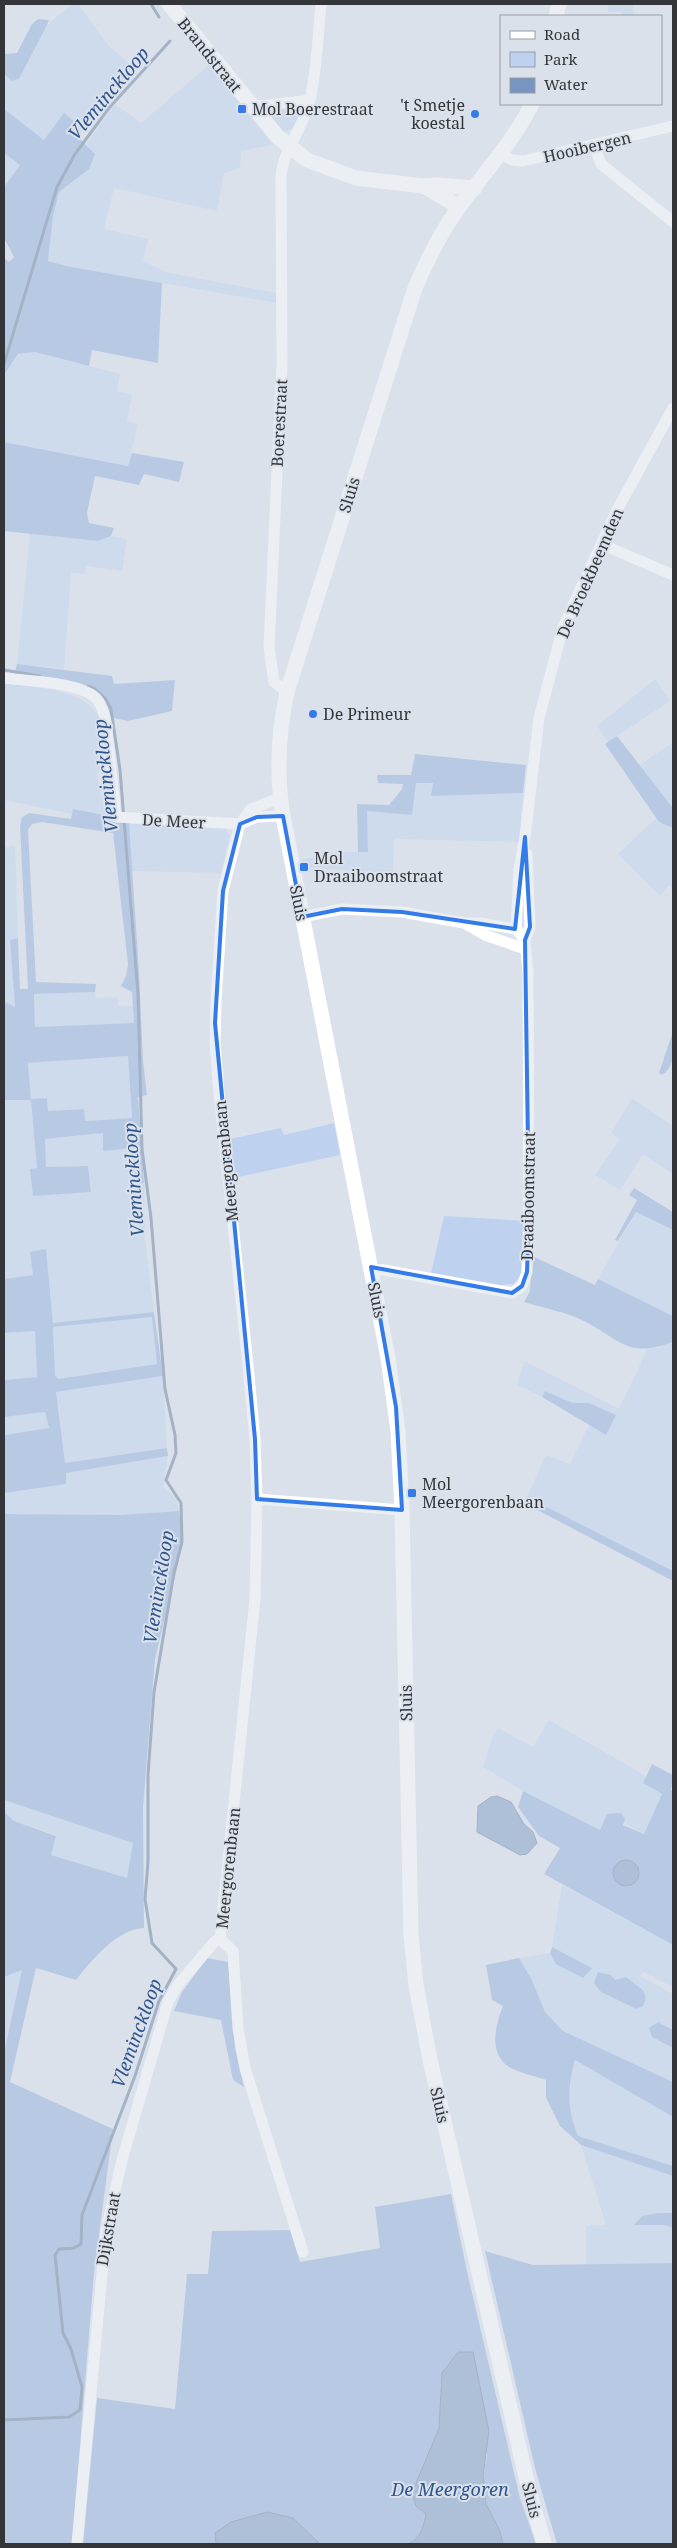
<svg xmlns="http://www.w3.org/2000/svg" width="677" height="2548" viewBox="0 0 677 2548" font-family="'Noto Serif',serif">
<rect width="100%" height="100%" fill="#dae1eb"/>
<g fill="#bed2f0" fill-rule="evenodd">
<path d="M 72,4 L 78,4 L 108,45 L 133,67 L 78,136 L 73,132 L 44,140 L 4,109 L 4,74 L 12,81 L 19,79 L 47,25 Z"/>
<path d="M 608,4 L 633,4 L 634,16 L 622,16 L 622,12 L 608,12 Z"/>
<path d="M 209,65 L 273,145 L 241,151 L 240,168 L 224,173 L 217,211 L 114,188 L 104,229 L 148,239 L 143,261 L 165,272 L 276,293 L 276,303 L 66,266 L 48,261 L 53,217 L 59,192 L 89,169 L 95,154 L 86,144 L 115,104 L 141,123 Z"/>
<path d="M 303,102 C 301,113 296,132 283,132 L 263,110 Z"/>
<path d="M 4,153 L 20,165 L 4,187 Z"/>
<path d="M 35,352 L 120,374 L 117,391 L 132,395 L 127,421 L 138,424 L 128,466 L 4,442 L 4,375 L 19,354 Z"/>
<path d="M 30,534 L 98,541 L 111,536 L 127,539 L 122,571 L 86,566 L 85,574 L 71,573 L 64,669 L 17,664 Z"/>
<path d="M 655,679 L 670,701 L 608,742 L 597,726 Z"/>
<path d="M 4,683 C 34,688 87,687 101,721 C 107,733 105,754 106,767 L 97,774 L 105,815 L 74,809 L 72,814 L 4,800 Z"/>
<path d="M 673,742 L 673,808 L 640,765 Z"/>
<path d="M 433,782 L 432,796 L 523,793 L 519,842 L 394,839 L 393,873 L 302,868 L 301,859 L 330,856 L 335,852 L 368,852 L 367,811 L 412,815 L 416,783 Z"/>
<path d="M 656,818 L 659,822 L 673,828 L 673,890 L 669,885 L 660,896 L 618,854 Z"/>
<path d="M 129,823 L 226,828 L 230,836 L 221,873 L 131,871 Z"/>
<path d="M 15,845 L 18,938 L 10,940 L 15,1008 L 4,1001 L 4,848 Z"/>
<path d="M 95,992 L 96,998 L 118,997 L 118,1006 L 134,1006 L 134,1023 L 35,1027 L 34,994 Z"/>
<path d="M 128,1056 L 132,1118 L 85,1121 L 48,1111 L 37,1168 L 31,1169 L 91,1192 L 88,1166 L 46,1167 L 44,1139 L 104,1133 L 133,1148 L 136,1184 L 144,1183 L 145,1238 L 154,1312 L 53,1323 L 46,1250 L 33,1275 L 4,1279 L 4,1100 L 31,1099 L 28,1063 Z"/>
<path d="M 632,1098 L 673,1126 L 673,1174 L 643,1154 L 620,1190 L 595,1175 L 620,1139 L 611,1133 Z"/>
<path d="M 334,1123 L 340,1155 L 234,1178 L 230,1139 L 281,1128 L 284,1135 Z"/>
<path d="M 636,1212 L 673,1230 L 673,1316 L 598,1279 Z"/>
<path d="M 444,1216 L 525,1221 L 521,1276 L 513,1284 L 500,1285 L 431,1273 Z"/>
<path d="M 152,1316 L 158,1364 L 58,1379 L 55,1375 L 53,1327 Z"/>
<path d="M 35,1331 L 37,1377 L 4,1380 L 4,1333 Z"/>
<path d="M 673,1342 L 673,1571 L 527,1497 L 546,1455 L 570,1464 L 589,1425 L 606,1435 L 589,1403 L 573,1403 L 546,1391 L 542,1397 L 517,1385 L 524,1361 L 619,1409 L 648,1348 L 658,1348 Z"/>
<path d="M 163,1376 L 167,1448 L 65,1463 L 56,1392 Z"/>
<path d="M 45,1412 L 49,1428 L 4,1435 L 4,1417 Z"/>
<path d="M 168,1456 L 163,1487 L 176,1498 L 179,1511 L 120,1515 L 4,1514 L 4,1493 L 66,1484 L 65,1473 Z"/>
<path d="M 549,1720 L 646,1776 L 643,1783 L 662,1794 L 644,1834 L 607,1814 L 600,1830 L 523,1791 L 483,1767 L 492,1738 L 498,1728 L 533,1747 Z"/>
<path d="M 4,1800 L 134,1843 L 128,1878 L 50,1855 L 56,1835 L 14,1821 L 4,1812 Z"/>
<path d="M 562,1885 L 673,1945 L 673,1987 L 643,1972 L 640,1976 L 673,1994 L 673,2030 L 658,2022 L 652,2037 L 673,2048 L 673,2082 L 563,2031 L 545,2012 L 532,1980 L 519,1958 L 550,1953 L 556,1964 L 591,1967 L 552,1947 ZM 611,1975 L 615,1980 L 626,1977 L 643,1990 L 643,2006 L 635,2009 L 601,1992 Z"/>
<path d="M 22,1970 L 4,2053 L 4,1977 Z"/>
<path d="M 575,2060 L 673,2117 L 673,2166 L 578,2137 C 566,2109 568,2089 575,2060 Z"/>
<path d="M 581,2145 L 673,2176 L 673,2263 L 586,2264 L 586,2226 L 606,2225 Z"/>
</g>
<g fill="#8fadda" fill-rule="evenodd">
<path d="M 38,19 L 49,20 L 47,25 L 19,79 L 12,81 L 4,74 L 4,54 L 17,53 L 32,24 Z"/>
<path d="M 4,109 L 44,140 L 64,113 L 75,122 L 73,132 L 95,154 L 89,169 L 59,192 L 53,217 L 48,261 L 66,266 L 162,283 L 158,363 L 92,350 L 89,366 L 35,352 L 18,354 L 4,375 L 4,258 L 9,262 L 14,257 L 4,238 L 4,187 L 20,165 L 4,153 Z"/>
<path d="M 4,442 L 128,466 L 132,453 L 184,462 L 179,482 L 144,474 L 139,485 L 95,476 L 87,513 L 89,523 L 114,528 L 111,536 L 98,541 L 4,531 Z"/>
<path d="M 17,664 L 112,676 L 114,684 L 175,680 L 172,711 L 128,721 L 109,717 L 98,699 L 14,675 Z"/>
<path d="M 617,736 L 673,808 L 673,828 L 659,822 L 605,744 Z"/>
<path d="M 415,754 L 526,765 L 523,793 L 431,796 L 433,783 L 416,783 L 412,815 L 367,811 L 368,852 L 358,852 L 357,804 L 389,805 L 402,789 L 403,784 L 378,783 L 377,775 L 411,775 Z"/>
<path d="M 73,809 L 105,815 L 107,821 L 129,823 L 139,971 L 143,1060 L 147,1095 L 138,1097 L 144,1183 L 136,1184 L 133,1148 L 103,1151 L 103,1133 L 45,1139 L 46,1167 L 88,1166 L 91,1192 L 33,1196 L 30,1169 L 37,1168 L 31,1100 L 4,1100 L 4,1001 L 15,1007 L 10,940 L 18,938 L 20,989 L 28,989 L 20,826 L 22,817 L 29,813 L 71,819 ZM 42,822 L 113,833 L 128,964 L 126,976 L 121,986 L 132,992 L 134,1023 L 35,1027 L 34,994 L 95,992 L 96,984 L 36,982 L 28,830 L 32,824 ZM 128,1056 L 132,1118 L 85,1121 L 84,1109 L 48,1111 L 47,1098 L 31,1099 L 28,1063 Z"/>
<path d="M 673,1031 C 673,1047 677,1065 662,1075 L 659,1073 Z"/>
<path d="M 634,1188 L 673,1212 L 673,1230 L 636,1212 L 618,1241 L 615,1240 L 637,1200 L 629,1195 Z"/>
<path d="M 46,1249 L 53,1323 L 154,1312 L 163,1376 L 56,1392 L 65,1463 L 167,1448 L 168,1456 L 66,1473 L 66,1484 L 4,1493 L 4,1435 L 49,1428 L 45,1412 L 4,1417 L 4,1380 L 37,1377 L 35,1331 L 4,1333 L 4,1279 L 33,1275 L 30,1252 ZM 152,1317 L 157,1364 L 58,1379 L 55,1375 L 53,1327 Z"/>
<path d="M 532,1256 L 595,1285 L 598,1279 L 673,1316 L 673,1342 C 627,1359 621,1340 584,1321 C 566,1312 543,1308 524,1302 L 530,1291 Z"/>
<path d="M 545,1391 L 573,1403 L 589,1403 L 616,1415 L 606,1435 L 542,1397 Z"/>
<path d="M 527,1497 L 673,1571 L 673,1581 L 524,1503 Z"/>
<path d="M 179,1511 L 183,1543 L 155,1659 L 143,1808 L 144,1928 C 117,1929 92,1960 76,1980 L 36,1968 L 10,2082 L 113,2129 L 94,2273 L 72,2544 L 4,2544 L 4,2053 L 22,1970 L 4,1977 L 4,1812 L 14,1821 L 56,1836 L 51,1855 L 127,1878 L 133,1843 L 4,1800 L 4,1514 L 120,1515 Z"/>
<path d="M 652,1764 L 673,1775 L 671,1790 L 673,1791 L 673,1945 L 544,1874 L 560,1848 L 539,1836 L 518,1807 L 523,1791 L 600,1830 L 607,1814 L 621,1813 L 625,1819 L 623,1825 L 644,1834 L 662,1794 L 643,1783 Z"/>
<path d="M 552,1947 L 592,1968 L 583,1978 L 556,1964 L 550,1953 Z"/>
<path d="M 207,1958 L 228,1962 L 235,2048 L 244,2087 L 233,2080 L 221,2020 L 174,2011 L 182,1992 Z"/>
<path d="M 519,1958 L 532,1980 L 545,2012 L 563,2031 L 673,2082 L 673,2117 L 575,2060 C 567,2088 567,2110 578,2136 L 673,2166 L 673,2176 L 581,2145 L 560,2126 L 546,2098 L 546,2080 C 535,2076 523,2074 513,2069 C 487,2057 495,2026 503,2006 L 492,2000 L 486,1965 Z"/>
<path d="M 598,1972 L 611,1975 L 615,1980 L 626,1977 L 643,1990 L 646,1998 L 643,2006 L 636,2009 L 601,1992 L 594,1983 Z"/>
<path d="M 658,2022 L 673,2030 L 673,2048 L 652,2037 L 649,2028 Z"/>
<path d="M 451,2194 L 466,2267 L 520,2498 L 536,2544 L 503,2544 L 500,2531 L 486,2504 L 483,2476 L 487,2455 L 473,2352 L 458,2352 L 442,2373 L 439,2428 L 412,2493 L 416,2506 L 426,2514 C 423,2528 422,2538 408,2544 L 83,2544 L 97,2398 L 175,2409 L 187,2274 L 208,2274 L 212,2231 L 290,2230 L 300,2262 L 380,2248 L 375,2207 Z"/>
<path d="M 658,2213 L 673,2213 L 673,2228 L 665,2225 L 634,2225 L 642,2216 Z"/>
<path d="M 485,2251 L 533,2265 L 673,2263 L 673,2544 L 557,2544 L 535,2468 Z"/>
</g>
<g fill="#7894c0" stroke="#637898">
<path d="M 497,1796 L 511,1802 L 524,1824 L 533,1832 L 537,1843 L 527,1854 L 520,1855 L 477,1832 L 478,1806 L 491,1797 Z"/>
<circle cx="626" cy="1873" r="13"/>
<path d="M 458,2352 L 473,2352 L 489,2431 L 483,2476 L 486,2504 L 500,2531 L 503,2544 L 408,2544 C 421,2538 423,2528 426,2514 L 416,2506 L 412,2493 L 439,2428 L 442,2373 Z"/>
<path d="M 267,2512 L 293,2518 L 320,2544 L 216,2544 L 215,2533 L 231,2522 Z"/>
</g>
<g fill="none" stroke-linecap="round" stroke-linejoin="round">
<g stroke="#637898" stroke-width="3">
<path d="M 151,4 L 159,17"/>
<path d="M 4,364 L 57,187 L 75,154 L 109,108 L 170,41"/>
<path d="M 4,670 L 40,676"/>
<path d="M 4,2420 L 69,2417 L 80,2410 L 82,2387 L 71,2349 L 63,2333 L 55,2255 L 59,2249 L 74,2248 L 81,2244 L 82,2215 L 135,2076 L 159,2001 L 176,1969 L 152,1943 L 145,1899 L 148,1862 L 148,1775 L 154,1692 L 174,1573 L 182,1542 L 181,1503 L 166,1480 L 176,1453 L 175,1435 L 165,1389 L 151,1218 L 142,1149 L 138,994 L 120,770 L 111,709 L 105,698 L 95,689 L 88,686"/>
</g>
<g stroke="#fff" stroke-width="11">
<path d="M 252,107 L 310,100"/>
<path d="M 594,146 L 601,164 L 673,222"/>
<path d="M 501,154 L 512,160 L 523,161 L 673,126"/>
<path d="M 601,544 L 673,575"/>
<path d="M 4,678 C 27,681 78,682 95,697 C 102,704 104,713 106,722 L 116,817 L 240,824 L 257,817 L 283,816"/>
<path d="M 287,692 L 274,682 L 269,647 L 282,363 L 281,176 C 283,150 304,127 310,100 C 317,69 318,35 321,4"/>
<path d="M 302,917 L 342,909 L 402,912 L 464,923 L 481,923 L 516,929 L 525,940 L 528,973 L 529,1213 L 527,1272 L 522,1286 L 512,1293 L 384,1270 L 371,1270"/>
<path d="M 466,924 L 485,935 L 525,949"/>
<path d="M 516,929 L 519,870 L 525,837 L 539,718 L 563,627 L 617,510 L 673,408"/>
<path d="M 525,940 L 530,927 L 527,854"/>
<path d="M 257,1499 L 402,1510"/>
<path d="M 220,1939 L 255,1599 L 257,1499 L 255,1439 L 248,1365 L 219,1093 L 215,1043 L 216,1001 L 223,891 L 240,824 L 251,809 L 280,798"/>
<path d="M 220,1939 L 233,1951 L 238,2028 L 245,2068 L 303,2252"/>
<path d="M 77,2544 L 106,2231 L 122,2160 L 168,2002 L 177,1986 L 215,1941 L 220,1939"/>
</g>
<g stroke="#fff" stroke-width="15">
<path d="M 169,4 L 278,137 L 307,160 L 356,178 L 423,186 L 438,185 L 475,188"/>
<path d="M 556,16 L 559,4"/>
<path d="M 532,104 C 513,142 484,173 459,207 C 441,232 427,260 415,288 L 287,692 C 278,734 276,774 283,816 L 388,1358 L 398,1431 L 402,1510 L 411,1935 L 416,1985 L 430,2060 L 528,2486 L 544,2544"/>
<path d="M 424,186 L 459,207"/>
</g>
</g>
<path d="M0 0H677V2548H0ZM 283,816 L 302,917 L 342,909 L 402,912 L 515,929 L 525,837 L 530,927 L 525,940 L 529,1213 L 527,1272 L 522,1286 L 512,1293 L 371,1267 L 396,1407 L 402,1510 L 257,1499 L 255,1439 L 215,1023 L 223,891 L 240,824 L 257,817 Z" fill="#dae1eb" fill-opacity=".55" fill-rule="evenodd"/>
<path fill="none" stroke="#337be8" stroke-width="4" stroke-linejoin="round" d="M 283,816 L 302,917 L 342,909 L 402,912 L 515,929 L 525,837 L 530,927 L 525,940 L 529,1213 L 527,1272 L 522,1286 L 512,1293 L 371,1267 L 396,1407 L 402,1510 L 257,1499 L 255,1439 L 215,1023 L 223,891 L 240,824 L 257,817 Z"/>
<g fill="#337be8" stroke="#dae1eb" stroke-width="2">
<rect x="237" y="104" width="10" height="10" rx="2.5"/>
<circle cx="475" cy="114" r="5"/>
<circle cx="313" cy="714" r="5"/>
<rect x="299" y="862" width="10" height="10" rx="2.5"/>
<rect x="407" y="1488" width="10" height="10" rx="2.5"/>
</g>
<g text-anchor="middle" dominant-baseline="central" stroke-width="4" stroke-linejoin="round" paint-order="stroke">
<g font-size="16" fill="#333539" stroke="#dae1eb">
<text transform="translate(210 55) rotate(51)">Brandstraat</text>
<text transform="translate(587 147) rotate(-13)">Hooibergen</text>
<text transform="translate(279 423) rotate(-87)">Boerestraat</text>
<text transform="translate(349 495) rotate(-73)">Sluis</text>
<text transform="translate(590 573) rotate(-66)">De Broekbeemden</text>
<text transform="translate(174 821) rotate(3)">De Meer</text>
<text transform="translate(299 903) rotate(79)">Sluis</text>
<text transform="translate(226 1161) rotate(-96)">Meergorenbaan</text>
<text transform="translate(528 1196) rotate(-89)">Draaiboomstraat</text>
<text transform="translate(377 1300) rotate(79)">Sluis</text>
<text transform="translate(406 1703) rotate(-91)">Sluis</text>
<text transform="translate(228 1868) rotate(-84)">Meergorenbaan</text>
<text transform="translate(440 2105) rotate(77)">Sluis</text>
<text transform="translate(108 2229) rotate(-80)">Dijkstraat</text>
<text transform="translate(532 2500) rotate(76)">Sluis</text>
</g>
<g font-size="16" fill="#333539" stroke="#dae1eb" text-anchor="start">
<text x="465" y="105" text-anchor="end">'t Smetje<tspan x="465" dy="18">koestal</tspan></text>
<text x="252" y="109">Mol Boerestraat</text>
<text x="323" y="714">De Primeur</text>
<text x="314" y="858">Mol<tspan x="314" dy="18">Draaiboomstraat</tspan></text>
<text x="422" y="1484">Mol<tspan x="422" dy="18">Meergorenbaan</tspan></text>
</g>
<g font-size="18" font-style="italic" fill="#2f558e" stroke="#dae1eb">
<text transform="translate(108 93) rotate(-50)">Vleminckloop</text>
<text transform="translate(105 776) rotate(-96)">Vleminckloop</text>
<text transform="translate(133 1180) rotate(-94)">Vleminckloop</text>
<text transform="translate(158 1587) rotate(-81)">Vleminckloop</text>
<text transform="translate(136 2033) rotate(-70)">Vleminckloop</text>
<text x="450" y="2489">De Meergoren</text>
</g>
</g>
<rect width="677" height="2548" fill="none" stroke="#333539" stroke-width="10"/>
<rect x="500" y="15" width="162" height="90" fill="#dae1eb" stroke="#979ca4"/>
<rect x="510" y="31" width="25" height="8" fill="#ffffff" stroke="#979ca4"/>
<text x="544" y="40" font-size="15" fill="#333539">Road</text>
<rect x="510" y="52" width="25" height="15" fill="#bed2f0" stroke="#979ca4"/>
<text x="544" y="65" font-size="15" fill="#333539">Park</text>
<rect x="510" y="78" width="25" height="15" fill="#7894c0" stroke="#979ca4"/>
<text x="544" y="90" font-size="15" fill="#333539">Water</text>
</svg>
